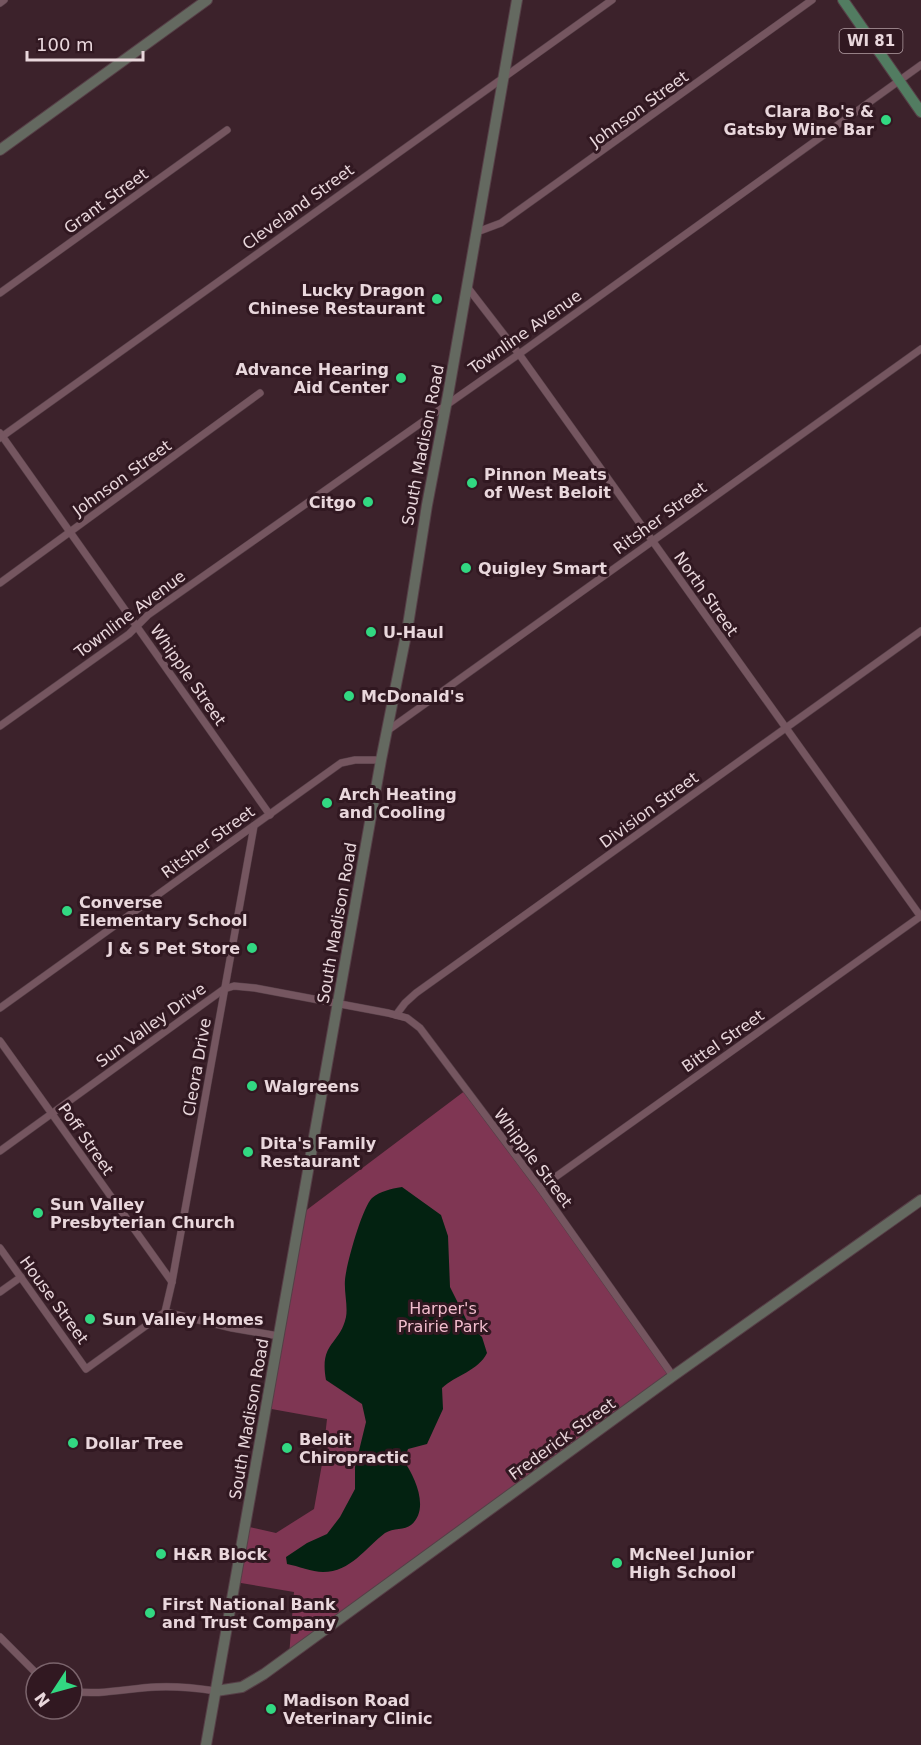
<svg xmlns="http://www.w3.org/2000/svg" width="921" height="1745" viewBox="0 0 921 1745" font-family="'DejaVu Sans',sans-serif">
<rect width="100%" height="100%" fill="#3c222b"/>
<path fill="#7f3653" d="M 466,1090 L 673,1376 L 289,1656 L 294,1592 L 235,1582 L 245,1526 L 276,1533 L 314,1509 L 322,1464 L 327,1419 L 266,1408 L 300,1215 Z"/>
<path fill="#032211" d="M 402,1187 L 441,1215 L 448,1236 L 450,1287 L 469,1325 L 482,1337 L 487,1353 C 478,1371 456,1375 442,1388 L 443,1409 L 427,1444 L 408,1449 L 404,1461 C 415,1477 430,1509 411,1525 C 405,1530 393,1528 385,1533 C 365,1548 351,1572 323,1572 C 312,1572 298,1566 287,1564 L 286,1557 L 307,1543 L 327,1534 L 340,1517 L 355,1489 L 355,1467 L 366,1422 L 362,1404 L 326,1380 C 319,1342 340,1345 346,1317 C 348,1306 344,1292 345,1280 C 346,1265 362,1208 372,1198 C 381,1191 390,1189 402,1187 Z"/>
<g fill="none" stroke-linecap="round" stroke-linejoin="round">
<defs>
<g id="street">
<path d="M 0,3 L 4,0"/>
<path d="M 477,232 L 501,223 L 812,0"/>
<path d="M 468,288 L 519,354 L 921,917"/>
<path d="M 0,293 L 227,130"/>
<path d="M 0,433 L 270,815"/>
<path d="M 0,438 L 612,0"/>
<path d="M 0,583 L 260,393"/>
<path d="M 0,726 L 129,634 L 148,615 L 519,354 L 921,65"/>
<path d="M 387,731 L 921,349"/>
<path d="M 0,1008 L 341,763 L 355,760 L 381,760"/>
<path d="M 396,1015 L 405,1003 L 416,993 L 921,631"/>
<path d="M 0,1041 L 172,1282"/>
<path d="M 0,1151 L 224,989 L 234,986 L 255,988 L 388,1013 L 407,1018 L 420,1028 L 540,1188 L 673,1376"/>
<path d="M 540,1188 L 921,916"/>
<path d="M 0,1248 L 86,1369 L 165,1312 L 232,1328 L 279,1336"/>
<path d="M 0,1292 L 21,1277"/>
<path d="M 165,1312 L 172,1282 L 254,826"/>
<path d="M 0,1637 L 36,1673"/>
<path d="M 72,1691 C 97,1696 130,1688 156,1687 C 176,1686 196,1688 216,1691"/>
</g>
<g id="secondary">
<path d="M 0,150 L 207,0"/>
<path d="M 216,1691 L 242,1687 L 264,1674 L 673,1376 L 921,1200"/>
<path d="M 206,1745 L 381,760 L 408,625 L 427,505 L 448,395 L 517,0"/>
</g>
<path id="primary" d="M 843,0 L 921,112"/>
</defs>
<use href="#street" stroke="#563f47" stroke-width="8"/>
<use href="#secondary" stroke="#563f47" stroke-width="12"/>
<use href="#primary" stroke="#563f47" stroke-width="12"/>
<use href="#street" stroke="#755660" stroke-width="7"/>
<use href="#secondary" stroke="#646960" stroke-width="10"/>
<use href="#primary" stroke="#527c61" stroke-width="10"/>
</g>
<g fill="#32d882" stroke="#311821" stroke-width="2">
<circle cx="886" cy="120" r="6"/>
<circle cx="437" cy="299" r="6"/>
<circle cx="401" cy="378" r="6"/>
<circle cx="472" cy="483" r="6"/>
<circle cx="368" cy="502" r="6"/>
<circle cx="466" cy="568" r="6"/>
<circle cx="371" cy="632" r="6"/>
<circle cx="349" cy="696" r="6"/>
<circle cx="327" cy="803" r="6"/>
<circle cx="67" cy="911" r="6"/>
<circle cx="252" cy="948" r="6"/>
<circle cx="252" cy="1086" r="6"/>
<circle cx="248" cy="1152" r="6"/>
<circle cx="38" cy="1213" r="6"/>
<circle cx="90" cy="1319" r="6"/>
<circle cx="73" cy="1443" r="6"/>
<circle cx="287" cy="1448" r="6"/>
<circle cx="161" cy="1554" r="6"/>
<circle cx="617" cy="1563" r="6"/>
<circle cx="150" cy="1613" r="6"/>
<circle cx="271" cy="1709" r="6"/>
</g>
<g text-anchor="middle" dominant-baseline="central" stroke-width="6" stroke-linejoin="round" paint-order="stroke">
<rect fill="#311821" stroke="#b29ea4" stroke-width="1.5" x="839.5" y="29" width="63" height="24" rx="4.5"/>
<g font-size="15" font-weight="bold" fill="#e9d7dc">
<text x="871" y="41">WI 81</text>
</g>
<g font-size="16" fill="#e9d7dc" stroke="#311821">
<text transform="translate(639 109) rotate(-36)">Johnson Street</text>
<text transform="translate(106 201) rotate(-36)">Grant Street</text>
<text transform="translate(298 207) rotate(-36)">Cleveland Street</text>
<text transform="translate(525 332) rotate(-35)">Townline Avenue</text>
<text transform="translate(423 445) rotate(-79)">South Madison Road</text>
<text transform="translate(122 478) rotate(-36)">Johnson Street</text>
<text transform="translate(660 518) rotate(-36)">Ritsher Street</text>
<text transform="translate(706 594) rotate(55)">North Street</text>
<text transform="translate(130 614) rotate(-37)">Townline Avenue</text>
<text transform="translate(188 675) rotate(55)">Whipple Street</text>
<text transform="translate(649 810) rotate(-36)">Division Street</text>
<text transform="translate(208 842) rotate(-36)">Ritsher Street</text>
<text transform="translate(337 923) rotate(-80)">South Madison Road</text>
<text transform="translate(151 1025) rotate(-36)">Sun Valley Drive</text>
<text transform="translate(723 1041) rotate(-35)">Bittel Street</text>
<text transform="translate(197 1067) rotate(-80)">Cleora Drive</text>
<text transform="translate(86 1139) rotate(55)">Poff Street</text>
<text transform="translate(533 1158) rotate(53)">Whipple Street</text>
<text transform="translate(54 1300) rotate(54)">House Street</text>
<text transform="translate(249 1419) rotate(-80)">South Madison Road</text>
<text transform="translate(562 1439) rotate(-36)">Frederick Street</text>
</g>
<g font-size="16" font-weight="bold" fill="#e9d7dc" stroke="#311821" text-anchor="start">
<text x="874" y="111" text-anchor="end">Clara Bo's &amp;<tspan x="874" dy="18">Gatsby Wine Bar</tspan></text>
<text x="425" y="290" text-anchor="end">Lucky Dragon<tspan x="425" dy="18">Chinese Restaurant</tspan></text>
<text x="389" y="369" text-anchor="end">Advance Hearing<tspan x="389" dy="18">Aid Center</tspan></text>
<text x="484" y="474">Pinnon Meats<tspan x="484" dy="18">of West Beloit</tspan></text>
<text x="356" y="502" text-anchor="end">Citgo</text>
<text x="478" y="568">Quigley Smart</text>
<text x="383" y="632">U-Haul</text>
<text x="361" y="696">McDonald's</text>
<text x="339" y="794">Arch Heating<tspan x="339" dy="18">and Cooling</tspan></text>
<text x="79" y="902">Converse<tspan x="79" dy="18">Elementary School</tspan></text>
<text x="240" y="948" text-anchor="end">J &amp; S Pet Store</text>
<text x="264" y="1086">Walgreens</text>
<text x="260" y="1143">Dita's Family<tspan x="260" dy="18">Restaurant</tspan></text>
<text x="50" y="1204">Sun Valley<tspan x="50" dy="18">Presbyterian Church</tspan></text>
<text x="102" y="1319">Sun Valley Homes</text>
<text x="299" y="1439">Beloit<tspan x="299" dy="18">Chiropractic</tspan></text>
<text x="85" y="1443">Dollar Tree</text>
<text x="173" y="1554">H&amp;R Block</text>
<text x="629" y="1554">McNeel Junior<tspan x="629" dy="18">High School</tspan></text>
<text x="162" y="1604">First National Bank<tspan x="162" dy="18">and Trust Company</tspan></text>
<text x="283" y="1700">Madison Road<tspan x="283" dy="18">Veterinary Clinic</tspan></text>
</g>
<g font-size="16" fill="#f1bdcd" stroke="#311821">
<text x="443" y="1308">Harper's<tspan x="443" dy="18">Prairie Park</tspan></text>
</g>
</g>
<g transform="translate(54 1691) rotate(234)"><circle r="28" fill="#311821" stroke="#7b646c" stroke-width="1.5"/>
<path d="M0-4.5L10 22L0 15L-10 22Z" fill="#32d882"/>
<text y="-9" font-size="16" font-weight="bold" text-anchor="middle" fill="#e9d7dc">N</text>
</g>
<path d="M27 51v9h116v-9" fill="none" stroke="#e9d7dc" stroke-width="3"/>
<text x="36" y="51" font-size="18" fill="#e9d7dc" stroke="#311821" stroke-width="4.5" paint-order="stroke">100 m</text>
</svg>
